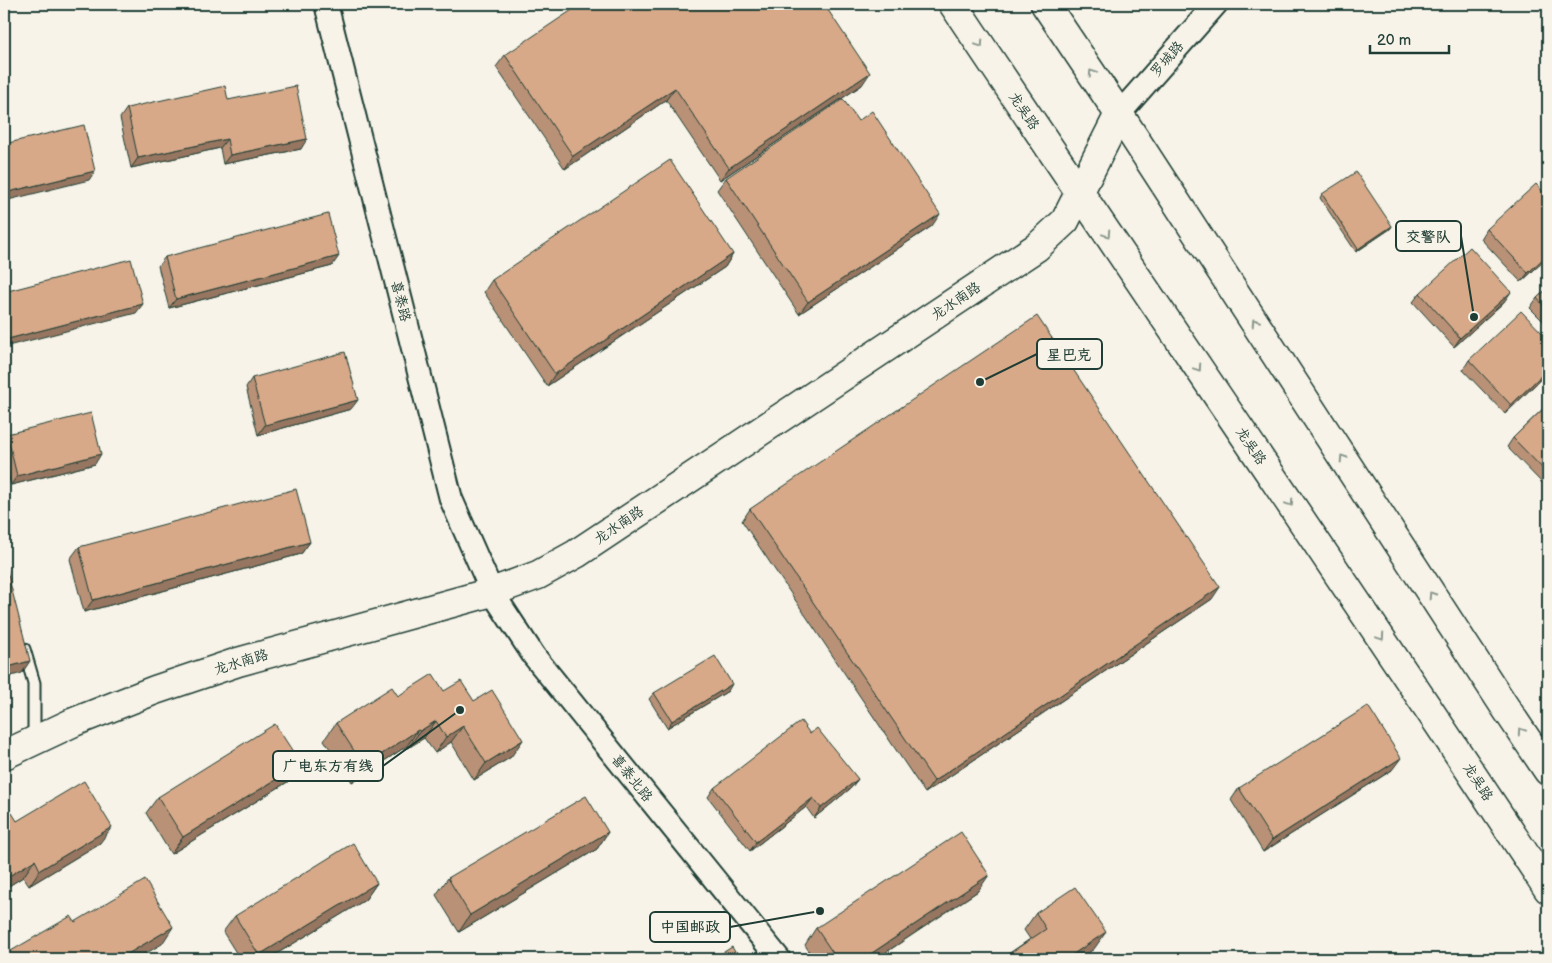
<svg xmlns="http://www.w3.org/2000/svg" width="1552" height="963" viewBox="0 0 1552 963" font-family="'Balsamiq Sans','LXGW WenKai TC',sans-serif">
<rect width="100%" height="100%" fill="#f7f3e8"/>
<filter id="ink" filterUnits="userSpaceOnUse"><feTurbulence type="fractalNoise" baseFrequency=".02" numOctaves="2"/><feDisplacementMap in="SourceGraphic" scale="10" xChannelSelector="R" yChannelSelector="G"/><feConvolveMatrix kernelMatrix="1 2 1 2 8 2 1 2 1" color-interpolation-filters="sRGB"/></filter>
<g filter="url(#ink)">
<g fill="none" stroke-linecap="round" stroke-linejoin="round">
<defs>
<path id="service" d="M 24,649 L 34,683 L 34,741"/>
<g id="minor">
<path d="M 326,4 L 451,499 L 492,592 L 534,656 L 779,959"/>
<path d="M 1119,114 L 1216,4"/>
</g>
<path id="secondary" d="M 4,755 L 74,722 L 155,690 L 238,662 L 492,592 L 538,575 L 576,554 L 1037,247 L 1065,221 L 1119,114"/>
<g id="primary">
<path d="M 953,4 C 1150,299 1353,592 1548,889"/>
<path d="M 1045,4 L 1119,114 L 1503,704 L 1548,771"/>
</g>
</defs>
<use href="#service" stroke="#1f3d34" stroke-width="15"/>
<use href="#minor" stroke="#1f3d34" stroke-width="26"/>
<use href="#secondary" stroke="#1f3d34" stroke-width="31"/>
<use href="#primary" stroke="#1f3d34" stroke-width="31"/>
<use href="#service" stroke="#f7f3e8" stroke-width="11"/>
<use href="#minor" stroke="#f7f3e8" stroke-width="22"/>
<use href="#secondary" stroke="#f7f3e8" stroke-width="28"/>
<use href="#primary" stroke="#f7f3e8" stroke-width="28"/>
</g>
<g fill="#b99176" stroke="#1f3d34">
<path d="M 505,55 L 862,85 L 720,180 L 666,100 L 565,169 L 496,67 Z"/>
<path d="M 228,100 L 301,149 L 223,164 L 220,148 L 131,168 L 120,118 L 127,108 Z"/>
<path d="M 858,121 L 932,226 L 799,314 L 717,190 L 726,178 Z"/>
<path d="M 1322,194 L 1392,226 L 1390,229 L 1356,252 L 1320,198 Z"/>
<path d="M 1487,229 L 1548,257 L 1521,282 L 1481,239 Z"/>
<path d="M 733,254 L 725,267 L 547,386 L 484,292 L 492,280 Z"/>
<path d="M 165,257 L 332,266 L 169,308 L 158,266 Z"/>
<path d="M 1548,288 L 1548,326 L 1530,308 L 1537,298 Z"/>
<path d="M 1420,293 L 1504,302 L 1454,347 L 1413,302 Z"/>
<path d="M 1469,360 L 1548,372 L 1505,414 L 1463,370 Z"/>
<path d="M 252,378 L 351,409 L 258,435 L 246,387 Z"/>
<path d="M 1548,404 L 1548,487 L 1547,488 L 1507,447 L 1513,438 Z"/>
<path d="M 7,434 L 95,464 L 11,485 L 4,458 L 4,439 Z"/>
<path d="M 750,509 L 1212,599 L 925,793 L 742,521 Z"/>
<path d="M 310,542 L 301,554 L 84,612 L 70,559 L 79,547 Z"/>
<path d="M 444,691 L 474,701 L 511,757 L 474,780 L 451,742 L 435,753 L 424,738 L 408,748 L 407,746 L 352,782 L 324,740 L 336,723 L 398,696 Z"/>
<path d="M 728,691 L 667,728 L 649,699 L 654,693 Z"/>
<path d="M 810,734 L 858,779 L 851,788 L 814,818 L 806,807 L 750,851 L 708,797 L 714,788 Z"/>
<path d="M 1392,770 L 1263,852 L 1231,800 L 1239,788 Z"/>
<path d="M 289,781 L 171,854 L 146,813 L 158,797 Z"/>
<path d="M 4,818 L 17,821 L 100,843 L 29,886 L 23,877 L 4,889 Z"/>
<path d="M 608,832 L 597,849 L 459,932 L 436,895 L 448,878 Z"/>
<path d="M 377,883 L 365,900 L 268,959 L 240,959 L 223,932 L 235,916 Z"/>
<path d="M 978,891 L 876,959 L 814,959 L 805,945 L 816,928 Z"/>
<path d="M 1036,913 L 1094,949 L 1079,959 L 1001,959 L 1030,939 L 1024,930 Z"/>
</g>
<g fill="#967660" stroke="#1f3d34">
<path d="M 870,73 L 862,85 L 720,180 L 729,168 Z"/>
<path d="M 675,88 L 666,100 L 565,169 L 573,156 Z"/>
<path d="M 227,139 L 220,148 L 131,168 L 138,158 Z"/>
<path d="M 307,139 L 301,149 L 223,164 L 230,155 Z"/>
<path d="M 95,171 L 89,180 L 4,201 L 4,193 Z"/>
<path d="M 940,214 L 932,226 L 799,314 L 808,302 Z"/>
<path d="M 1392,226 L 1390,229 L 1356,252 L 1358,249 Z"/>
<path d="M 733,254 L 725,267 L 547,386 L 555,374 Z"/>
<path d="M 1548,254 L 1548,257 L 1521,282 L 1528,273 Z"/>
<path d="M 339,256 L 332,266 L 169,308 L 176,299 Z"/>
<path d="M 1511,292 L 1504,302 L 1454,347 L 1460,338 Z"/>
<path d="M 143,304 L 136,313 L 4,347 L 4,340 Z"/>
<path d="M 1548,369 L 1548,372 L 1505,414 L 1511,405 Z"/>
<path d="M 358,400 L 351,409 L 258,435 L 265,425 Z"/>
<path d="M 101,454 L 95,464 L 11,485 L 17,476 Z"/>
<path d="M 310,542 L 301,554 L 84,612 L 93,600 Z"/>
<path d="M 1220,587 L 1212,599 L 925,793 L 934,781 Z"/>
<path d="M 30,661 L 22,673 L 4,678 L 4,668 Z"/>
<path d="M 732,684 L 728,691 L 667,728 L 672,721 Z"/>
<path d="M 436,721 L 424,738 L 408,748 L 420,731 Z"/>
<path d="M 463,726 L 451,742 L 435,753 L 446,737 Z"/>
<path d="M 418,730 L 407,746 L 352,782 L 364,766 Z"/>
<path d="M 523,740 L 511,757 L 474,780 L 486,763 Z"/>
<path d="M 1401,758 L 1392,770 L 1263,852 L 1272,840 Z"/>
<path d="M 301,764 L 289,781 L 171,854 L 183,837 Z"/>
<path d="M 858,779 L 851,788 L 814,818 L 821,808 Z"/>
<path d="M 813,798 L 806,807 L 750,851 L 756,842 Z"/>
<path d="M 112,827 L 100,843 L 29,886 L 40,870 Z"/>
<path d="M 608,832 L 597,849 L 459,932 L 470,915 Z"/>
<path d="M 35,860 L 23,877 L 4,889 L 4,879 Z"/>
<path d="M 989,875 L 978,891 L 876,959 L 863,959 Z"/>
<path d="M 377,883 L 365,900 L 268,959 L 256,959 L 259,955 Z"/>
<path d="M 173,927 L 162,944 L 136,959 L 119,959 Z"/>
<path d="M 1106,932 L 1094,949 L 1079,959 L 1068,959 L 1072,955 Z"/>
</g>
<g fill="#d7a989" stroke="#1f3d34">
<path d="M 581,4 L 824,4 L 870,73 L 729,168 L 675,88 L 573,156 L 505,55 Z"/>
<path d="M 225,86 L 228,100 L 296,86 L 307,139 L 230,155 L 227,139 L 138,158 L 127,108 Z"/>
<path d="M 843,99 L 858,121 L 872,111 L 940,214 L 808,302 L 726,178 Z"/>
<path d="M 84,125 L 95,171 L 4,193 L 4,144 Z"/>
<path d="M 670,160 L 733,254 L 555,374 L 492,280 Z"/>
<path d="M 1356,172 L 1392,226 L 1358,249 L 1322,194 Z"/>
<path d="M 1536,184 L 1548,197 L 1548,254 L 1528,273 L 1487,229 Z"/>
<path d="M 4,209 L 6,218 L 4,219 Z"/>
<path d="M 328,214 L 339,256 L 176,299 L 165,257 Z"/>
<path d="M 1470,247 L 1511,292 L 1460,338 L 1420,293 Z"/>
<path d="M 131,259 L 143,304 L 4,340 L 4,292 Z"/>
<path d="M 1548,288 L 1548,310 L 1537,298 Z"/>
<path d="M 1521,311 L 1548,339 L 1548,369 L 1511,405 L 1469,360 Z"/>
<path d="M 1037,316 L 1220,587 L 934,781 L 750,509 Z"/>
<path d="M 345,352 L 358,400 L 265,425 L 252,378 Z"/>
<path d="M 1548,404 L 1548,474 L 1513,438 Z"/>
<path d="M 91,413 L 101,454 L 17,476 L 7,434 Z"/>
<path d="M 296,489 L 310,542 L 93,600 L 79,547 Z"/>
<path d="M 4,559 L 30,661 L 4,668 Z"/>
<path d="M 715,656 L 732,684 L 672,721 L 654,693 Z"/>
<path d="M 433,674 L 444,691 L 461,681 L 474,701 L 492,690 L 523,740 L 486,763 L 463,726 L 446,737 L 436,721 L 420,731 L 418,730 L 364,766 L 336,723 L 392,687 L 398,696 Z"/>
<path d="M 1368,706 L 1401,758 L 1272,840 L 1239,788 Z"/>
<path d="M 801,721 L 810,734 L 817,728 L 858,779 L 821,808 L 813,798 L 756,842 L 714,788 Z"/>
<path d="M 275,724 L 301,764 L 183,837 L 158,797 Z"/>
<path d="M 84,781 L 112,827 L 40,870 L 35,860 L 4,879 L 4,818 L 12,813 L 17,821 Z"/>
<path d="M 586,796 L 608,832 L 470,915 L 448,878 Z"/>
<path d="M 961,832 L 989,875 L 863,959 L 837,959 L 816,928 Z"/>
<path d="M 353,843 L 377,883 L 259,955 L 235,916 Z"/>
<path d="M 145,880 L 173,927 L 119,959 L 4,959 L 4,955 L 71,916 L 75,922 Z"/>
<path d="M 1075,887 L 1106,932 L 1072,955 L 1075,959 L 1001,959 L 1046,929 L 1036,913 Z"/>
<path d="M 732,947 L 739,959 L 713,959 Z"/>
</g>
<defs><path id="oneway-chevron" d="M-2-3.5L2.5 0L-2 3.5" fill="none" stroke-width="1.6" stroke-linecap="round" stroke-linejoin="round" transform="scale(1.25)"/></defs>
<g stroke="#8b988e">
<use href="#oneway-chevron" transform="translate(980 44) rotate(56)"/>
<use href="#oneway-chevron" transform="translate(1092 73) rotate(-124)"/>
<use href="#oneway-chevron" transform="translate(1107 234) rotate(56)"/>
<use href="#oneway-chevron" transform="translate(1255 322) rotate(-123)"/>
<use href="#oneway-chevron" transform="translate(1198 368) rotate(56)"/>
<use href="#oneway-chevron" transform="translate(1343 458) rotate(-123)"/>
<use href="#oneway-chevron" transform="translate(1290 503) rotate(56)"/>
<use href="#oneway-chevron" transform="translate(1432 595) rotate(-123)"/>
<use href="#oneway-chevron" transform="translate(1381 637) rotate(56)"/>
<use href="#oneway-chevron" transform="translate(1521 731) rotate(-124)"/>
</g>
</g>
<g text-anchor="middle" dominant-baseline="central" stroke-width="4.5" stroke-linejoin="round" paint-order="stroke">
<g font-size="14" fill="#1f3d34" stroke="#f7f3e8">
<text transform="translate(1167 59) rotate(-49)">罗城路</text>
<text transform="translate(1024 111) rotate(56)">龙吴路</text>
<text transform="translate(401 301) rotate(76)">喜泰路</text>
<text transform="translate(956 301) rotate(-34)">龙水南路</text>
<text transform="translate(1251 446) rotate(56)">龙吴路</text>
<text transform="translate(619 525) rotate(-34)">龙水南路</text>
<text transform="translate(241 662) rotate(-17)">龙水南路</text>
<text transform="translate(632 778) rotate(51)">喜泰北路</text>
<text transform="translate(1478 782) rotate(57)">龙吴路</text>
</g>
</g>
<path fill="none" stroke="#1f3d34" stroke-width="2" d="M1474 317L1461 236M980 382L1037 354M460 710L383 766M820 911L730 927"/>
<g fill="#1f3d34" stroke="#f7f3e8" stroke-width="2">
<circle cx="1474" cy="317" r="5"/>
<circle cx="980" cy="382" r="5"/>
<circle cx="460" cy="710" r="5"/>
<circle cx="820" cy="911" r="5"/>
</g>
<g fill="#f7f3e8" stroke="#1f3d34" stroke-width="2">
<rect x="1396" y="221" width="65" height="30" rx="5"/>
<rect x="1037" y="339" width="65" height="30" rx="5"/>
<rect x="273" y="751" width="110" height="30" rx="5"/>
<rect x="650" y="912" width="80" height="30" rx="5"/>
</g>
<g font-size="15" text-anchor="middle" font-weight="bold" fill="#1f3d34">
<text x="1428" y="242">交警队</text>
<text x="1069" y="360">星巴克</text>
<text x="328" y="771">广电东方有线</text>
<text x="690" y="932">中国邮政</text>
</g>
<rect width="1552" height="963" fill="none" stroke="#f7f3e8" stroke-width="20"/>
<rect x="10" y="10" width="1532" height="943" fill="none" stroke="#1f3d34" stroke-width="2" filter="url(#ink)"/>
<path d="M1370 45v8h79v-8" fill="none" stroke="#1f3d34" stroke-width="2.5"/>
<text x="1377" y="45" font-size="15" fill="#1f3d34" stroke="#f7f3e8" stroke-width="4" paint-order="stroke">20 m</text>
</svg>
